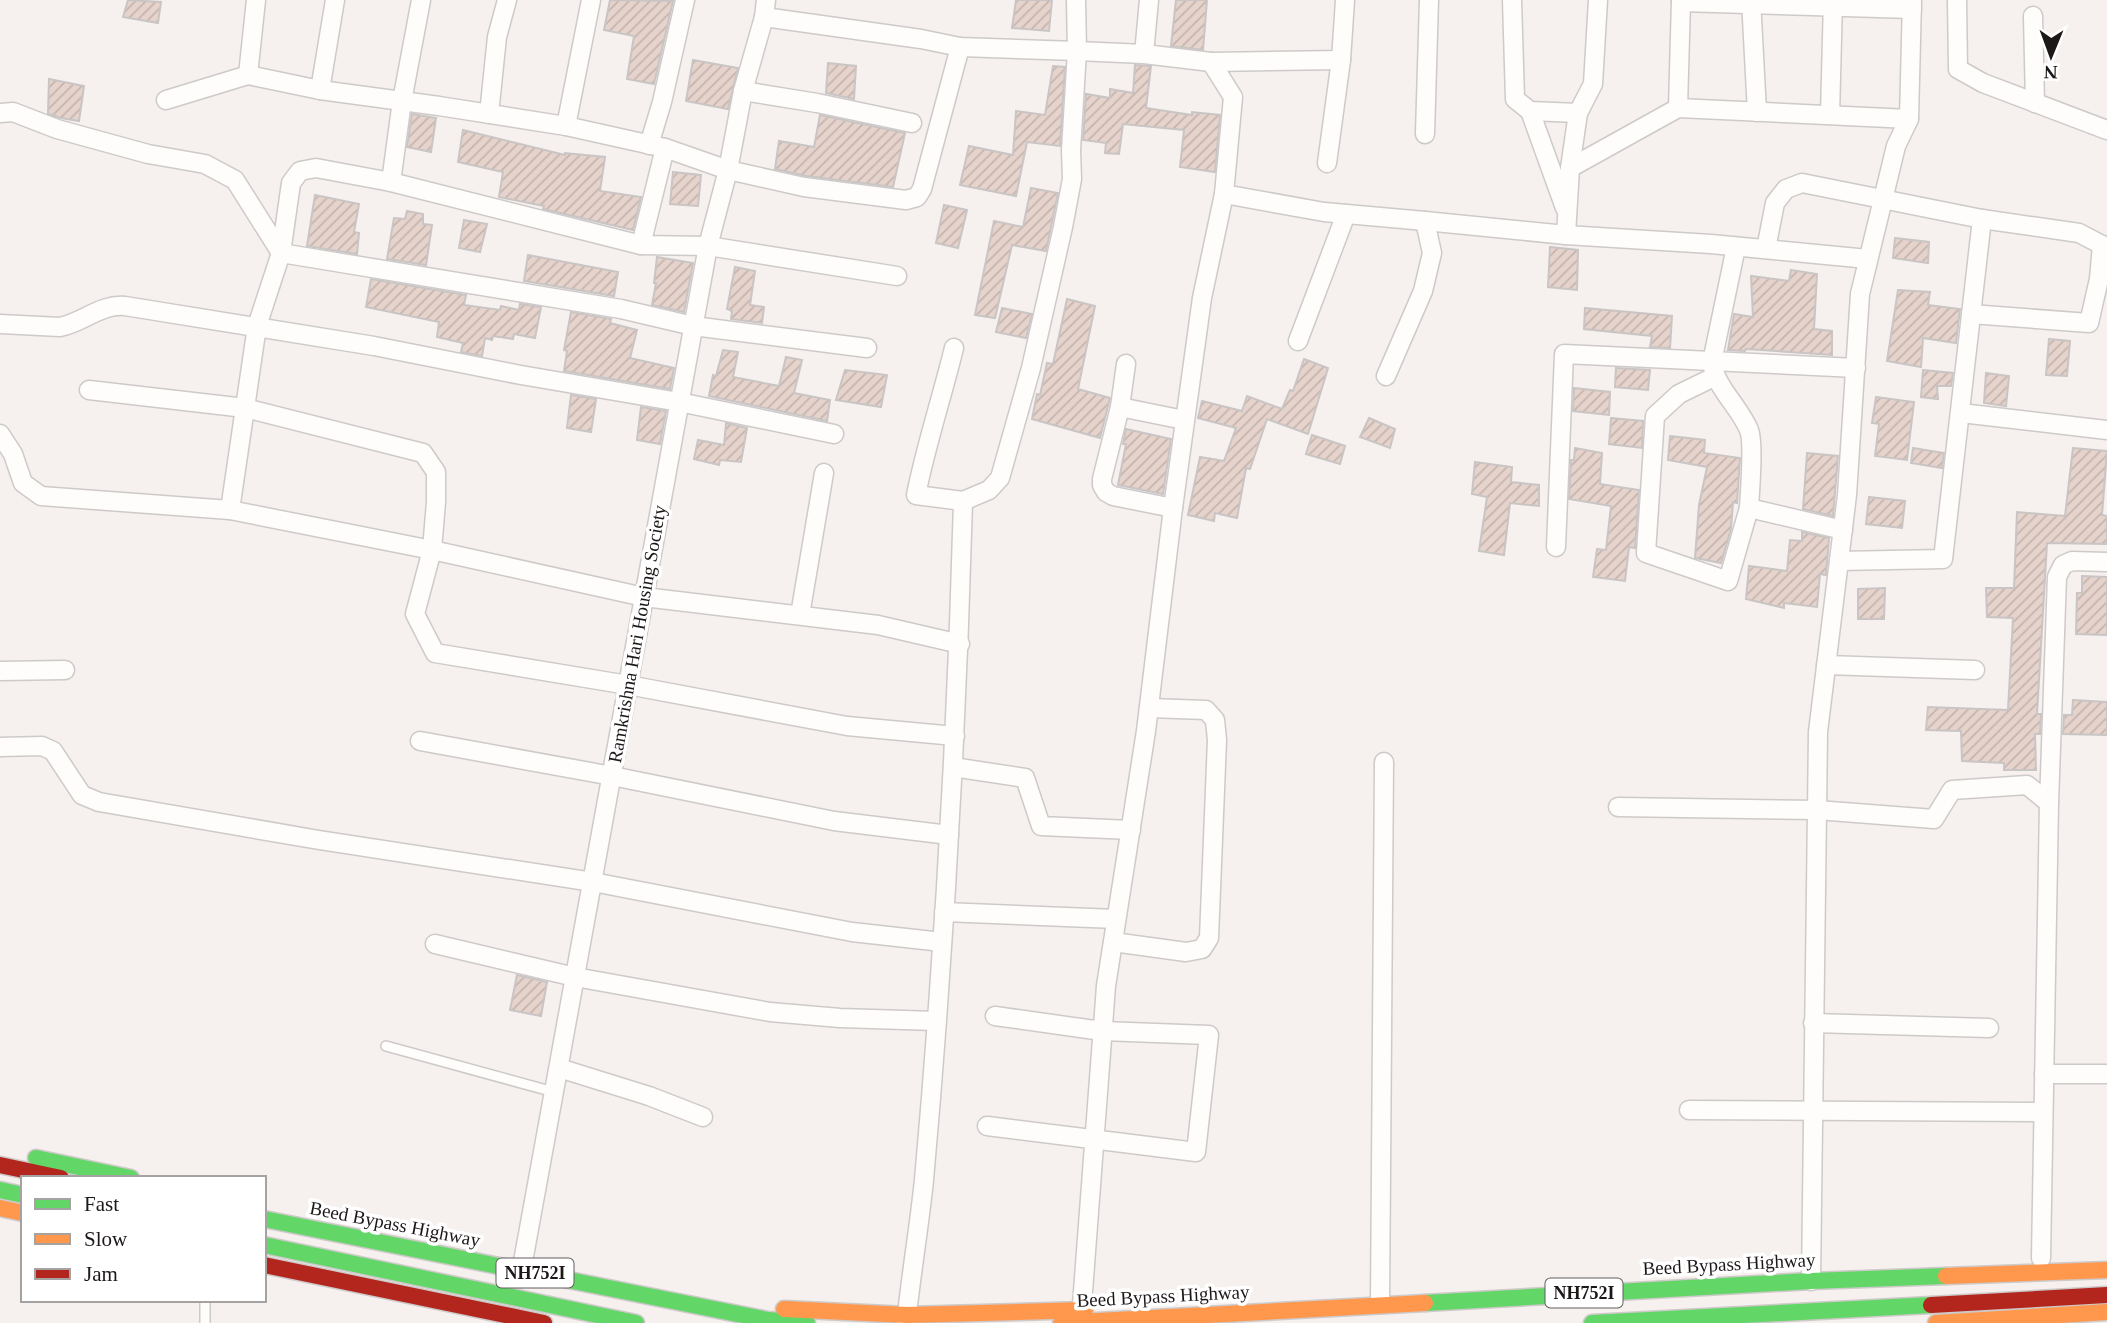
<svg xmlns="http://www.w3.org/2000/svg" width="2107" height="1323" viewBox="0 0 2107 1323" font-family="Georgia,serif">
<defs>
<pattern id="building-hatch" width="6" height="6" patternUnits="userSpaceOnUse" patternTransform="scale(1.75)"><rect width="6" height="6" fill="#e6d3cc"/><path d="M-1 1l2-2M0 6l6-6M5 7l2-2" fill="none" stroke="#c5b4ae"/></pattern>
</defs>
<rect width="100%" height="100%" fill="#f6f0ee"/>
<g fill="url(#building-hatch)" stroke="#c9c5c4" stroke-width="2">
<path d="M 128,0 L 161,2 L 158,23 L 123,17 Z"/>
<path d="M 610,0 L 673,1 L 654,84 L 627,79 L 634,36 L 604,30 Z"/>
<path d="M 1016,0 L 1052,0 L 1049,31 L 1012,28 Z"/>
<path d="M 1176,0 L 1207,0 L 1203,50 L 1171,46 Z"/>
<path d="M 693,60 L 738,68 L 728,109 L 686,101 Z"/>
<path d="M 828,63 L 856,66 L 854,99 L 826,93 Z"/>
<path d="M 1135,65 L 1151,66 L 1146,108 L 1192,115 L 1192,112 L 1220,115 L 1215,172 L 1180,167 L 1184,130 L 1123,124 L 1119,154 L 1105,153 L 1106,143 L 1083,140 L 1086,94 L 1110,98 L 1110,89 L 1133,93 Z"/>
<path d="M 1053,66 L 1065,67 L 1060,146 L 1027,142 L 1016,196 L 960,185 L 969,146 L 1013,155 L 1016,111 L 1045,115 Z"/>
<path d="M 49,79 L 84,86 L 79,121 L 61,118 L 48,114 Z"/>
<path d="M 412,114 L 436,118 L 431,152 L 407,147 Z"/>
<path d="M 820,115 L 905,133 L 893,187 L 806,176 L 775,169 L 779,141 L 814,147 Z"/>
<path d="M 463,130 L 565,155 L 565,153 L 605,157 L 600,191 L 641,197 L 633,230 L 543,209 L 544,206 L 499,197 L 503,172 L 458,162 Z"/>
<path d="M 673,172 L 701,175 L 698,206 L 670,204 Z"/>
<path d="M 1031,188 L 1058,193 L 1046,251 L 1012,245 L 995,318 L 975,315 L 994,221 L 1023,227 Z"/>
<path d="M 315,195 L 359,204 L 354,232 L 359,233 L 357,254 L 307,246 Z"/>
<path d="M 944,205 L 967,210 L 958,248 L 936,243 Z"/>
<path d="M 407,211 L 423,214 L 423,224 L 432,225 L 426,265 L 387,259 L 394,218 L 405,219 Z"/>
<path d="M 464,220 L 487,224 L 480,252 L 459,248 Z"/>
<path d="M 1895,238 L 1929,242 L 1928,263 L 1893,258 Z"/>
<path d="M 1550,247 L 1578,250 L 1577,290 L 1548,287 Z"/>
<path d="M 528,255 L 618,272 L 614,296 L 524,281 Z"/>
<path d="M 657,257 L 693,263 L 684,312 L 652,305 L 656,283 L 654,283 Z"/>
<path d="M 735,267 L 755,271 L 750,305 L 764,307 L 762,323 L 731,319 L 732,311 L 727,309 Z"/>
<path d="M 1791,270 L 1817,274 L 1814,329 L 1832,331 L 1832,355 L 1746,349 L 1745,351 L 1728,350 L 1734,314 L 1753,317 L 1751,276 L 1789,281 Z"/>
<path d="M 371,279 L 466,295 L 464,305 L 500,310 L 501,306 L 519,310 L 520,304 L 541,307 L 535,338 L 514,334 L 513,339 L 493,336 L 492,340 L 485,338 L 482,356 L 461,352 L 463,343 L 437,337 L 439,322 L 366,307 Z"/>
<path d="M 1898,290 L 1930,292 L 1928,305 L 1960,309 L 1956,343 L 1923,338 L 1921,367 L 1887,361 Z"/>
<path d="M 1067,299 L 1095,306 L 1078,389 L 1110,398 L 1100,438 L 1032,419 L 1037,394 L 1040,395 L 1047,363 L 1053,364 Z"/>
<path d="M 1002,308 L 1032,314 L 1026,338 L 996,332 Z"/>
<path d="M 1585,308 L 1672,316 L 1670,348 L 1650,347 L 1652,336 L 1584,329 Z"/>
<path d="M 571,312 L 611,319 L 610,323 L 637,330 L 630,358 L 674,368 L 670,389 L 564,371 L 567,351 L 564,350 Z"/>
<path d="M 2049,339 L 2070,341 L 2067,376 L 2046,375 Z"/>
<path d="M 723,350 L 738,352 L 733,377 L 779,386 L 786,357 L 802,360 L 794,393 L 830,400 L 827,421 L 709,396 L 713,375 L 716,376 Z"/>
<path d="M 1304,359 L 1328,368 L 1308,434 L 1267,419 L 1250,469 L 1246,468 L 1237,518 L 1215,513 L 1214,521 L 1188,515 L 1200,457 L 1224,461 L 1236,428 L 1198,418 L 1202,401 L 1242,411 L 1247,396 L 1282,409 L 1290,390 L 1293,391 Z"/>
<path d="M 1616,368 L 1650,370 L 1648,390 L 1615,387 Z"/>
<path d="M 845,370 L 887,375 L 881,407 L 836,400 Z"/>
<path d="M 1923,370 L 1953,373 L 1951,386 L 1937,386 L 1938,399 L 1921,397 Z"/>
<path d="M 1986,373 L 2009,376 L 2006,406 L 1984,403 Z"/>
<path d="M 1574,388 L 1610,392 L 1609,415 L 1573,411 Z"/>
<path d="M 571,395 L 596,399 L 591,432 L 567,428 Z"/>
<path d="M 1876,397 L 1914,402 L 1907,460 L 1875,456 L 1879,424 L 1872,423 Z"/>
<path d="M 641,407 L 666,411 L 660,444 L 637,440 Z"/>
<path d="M 1369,418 L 1395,429 L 1390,448 L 1360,437 Z"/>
<path d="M 1611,418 L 1643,421 L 1642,448 L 1609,444 Z"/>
<path d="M 726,423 L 747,428 L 741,462 L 720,460 L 719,465 L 694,459 L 698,440 L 724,445 Z"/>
<path d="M 1126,429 L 1171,439 L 1163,494 L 1118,485 L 1126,444 L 1123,444 Z"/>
<path d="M 1312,435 L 1345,446 L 1340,464 L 1306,454 Z"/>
<path d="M 1670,436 L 1705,440 L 1704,453 L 1740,458 L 1737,503 L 1733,502 L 1731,529 L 1721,563 L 1695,558 L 1699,505 L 1707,467 L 1668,460 Z"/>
<path d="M 1575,448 L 1602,453 L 1600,484 L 1639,490 L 1635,548 L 1629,547 L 1625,581 L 1593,577 L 1597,549 L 1606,550 L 1611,506 L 1569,499 L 1571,460 L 1574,460 Z"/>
<path d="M 1913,448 L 1944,453 L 1942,468 L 1911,463 Z"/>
<path d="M 2073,448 L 2107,451 L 2102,515 L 2107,516 L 2107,544 L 2047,543 L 2037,714 L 2041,714 L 2040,734 L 2035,734 L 2036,770 L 2004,770 L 2004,763 L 1962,761 L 1961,731 L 1926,730 L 1928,707 L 2008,710 L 2013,618 L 1987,617 L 1986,588 L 2014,588 L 2017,512 L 2065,516 Z"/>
<path d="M 1807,453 L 1838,456 L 1833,516 L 1803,509 Z"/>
<path d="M 1475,462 L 1512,467 L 1511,482 L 1539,485 L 1539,506 L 1510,503 L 1504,555 L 1479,551 L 1487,497 L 1472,494 Z"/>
<path d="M 1869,497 L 1905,501 L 1902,528 L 1866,524 Z"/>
<path d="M 1802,532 L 1829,538 L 1826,575 L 1820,574 L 1817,607 L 1784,603 L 1784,608 L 1746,599 L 1749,566 L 1787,571 L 1790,540 L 1802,541 Z"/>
<path d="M 2082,576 L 2107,577 L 2107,635 L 2076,634 L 2077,593 L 2082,593 Z"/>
<path d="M 1885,588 L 1884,619 L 1858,619 L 1858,589 Z"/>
<path d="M 2073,700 L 2107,702 L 2107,735 L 2063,734 L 2064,715 L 2072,715 Z"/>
<path d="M 517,975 L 547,982 L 541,1016 L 510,1010 Z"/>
</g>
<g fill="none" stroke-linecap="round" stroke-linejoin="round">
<defs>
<g id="lane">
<path d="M 386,1046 L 554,1092"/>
<path d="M 205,1323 L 205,1300"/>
</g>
<g id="street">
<path d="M 1076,0 L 1077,51 L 1144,54 L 1211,62 L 1341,60"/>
<path d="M 1512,0 L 1515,99 L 1530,111 L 1578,113 L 1593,84 L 1598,0"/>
<path d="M 1751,0 L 1757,112"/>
<path d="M 1957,0 L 1958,69 L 1983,83 L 2107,130"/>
<path d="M 1681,2 L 1912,9"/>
<path d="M 2033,16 L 2035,103"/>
<path d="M 764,17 L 921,39 L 960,47 L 1077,51 L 1071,150 L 1072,179 L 1063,227 L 1031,368 L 1000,478 L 989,490 L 963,501"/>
<path d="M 1144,54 L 1149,0"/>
<path d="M 248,75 L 256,0"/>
<path d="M 320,90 L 335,0"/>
<path d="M 743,91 L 817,103 L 912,123"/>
<path d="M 166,100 L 248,75 L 320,90 L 439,106 L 566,126 L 665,148 L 728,170 L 804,187 L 906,200 L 917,197 L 922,189 L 960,47"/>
<path d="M 1678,108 L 1681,0"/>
<path d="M 1530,111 L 1565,208"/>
<path d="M 0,113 L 13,112 L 57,129 L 148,154 L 205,164 L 235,180 L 281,253 L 621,309 L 693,326 L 867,348"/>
<path d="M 489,114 L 497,37 L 507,0"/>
<path d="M 1830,115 L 1833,0"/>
<path d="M 566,126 L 591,0"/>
<path d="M 1425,134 L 1429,0"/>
<path d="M 649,145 L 662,102 L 685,0"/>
<path d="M 1327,163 L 1341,60 L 1345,0"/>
<path d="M 1570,168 L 1678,108 L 1909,119"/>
<path d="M 391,182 L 402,101 L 421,0"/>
<path d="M 1224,194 L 1324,212 L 1425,221"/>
<path d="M 1566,235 L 1570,168 L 1578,113"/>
<path d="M 641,245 L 665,148"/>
<path d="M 1736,247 L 1712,362 C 1715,387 1739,406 1749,430 C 1754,442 1750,491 1749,508 L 1843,530"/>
<path d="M 1766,249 L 1775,203 L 1786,189 L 1802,183 L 1982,219 L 2079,233 L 2102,245"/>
<path d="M 1971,314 L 2089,323 L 2099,279 L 2102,245 L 2107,248"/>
<path d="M 0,324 L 60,327 C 84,322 100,304 125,306 L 374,346 L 521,375 L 679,402 L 834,434"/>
<path d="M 1298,341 L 1346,214"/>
<path d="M 1126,364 L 1120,407 L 1102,479 L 1102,485 L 1106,492 L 1113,496 L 1173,508"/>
<path d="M 1386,376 L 1423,291 L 1432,253 L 1425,221 L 1566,235 L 1711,244 L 1868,259"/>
<path d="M 1714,377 L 1679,394 L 1655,416 L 1646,553 L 1728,581 L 1749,508"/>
<path d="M 89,390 L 245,408 L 423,453 L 436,472 L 436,502 L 432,550 L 415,614 L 435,653 L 628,685 L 847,726 L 955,736"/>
<path d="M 1120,407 L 1184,420"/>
<path d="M 1961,413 L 2107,430"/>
<path d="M 0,434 L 13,454 L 23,483 L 41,496 L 230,510 L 432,550 L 644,597 L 878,625 L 960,644"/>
<path d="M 230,510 L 257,326 L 281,253 L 291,183 L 300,171 L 316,168 L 391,182 L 641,245 L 708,246 L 897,276"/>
<path d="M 1556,547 L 1564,354 L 1856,368"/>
<path d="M 1839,561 L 1943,559 L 1982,219"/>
<path d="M 800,615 L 824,473"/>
<path d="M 1826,665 L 1975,670"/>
<path d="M 0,671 L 65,670"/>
<path d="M 420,741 L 612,776 L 834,821 L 949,835"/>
<path d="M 0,747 L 42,746 L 53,751 L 82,795 L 99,802 L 319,840 L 593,882 L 852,932 L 942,942"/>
<path d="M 953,767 L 1025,778 L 1041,826 L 1131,830"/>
<path d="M 2049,803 L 2057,577 L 2063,565 L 2072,561 L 2107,562"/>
<path d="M 1618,807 L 1817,810 L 1934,819 L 1952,790 L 2027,785 L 2049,803 L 2041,1258"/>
<path d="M 944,912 L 1116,919"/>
<path d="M 1113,942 L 1186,952 L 1202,949 L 1209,938 L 1217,740 L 1215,720 L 1206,710 L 1149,708"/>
<path d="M 435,944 L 575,977 L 770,1012 L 840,1018 L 936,1021"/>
<path d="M 1813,1023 L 1989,1028"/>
<path d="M 559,1068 L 649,1096 L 703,1117"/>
<path d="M 2044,1074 L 2107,1074"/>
<path d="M 1689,1110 L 2043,1112"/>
<path d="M 987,1126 L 1196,1152 L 1209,1035 L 1102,1031 L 995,1016"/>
<path d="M 520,1278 L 708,246 L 728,170 L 743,91 L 764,17 L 766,0"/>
<path d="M 1811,1281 L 1818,732 L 1847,495 L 1860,294 L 1896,146 L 1909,119 L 1912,0"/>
<path d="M 1380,1304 L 1384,762"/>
<path d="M 1081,1318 L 1106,986 L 1146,731 L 1173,508 L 1202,298 L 1224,194 L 1233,97 L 1211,62"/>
<path d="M 906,1323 C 911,1275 919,1228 924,1180 C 944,955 957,728 963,501 L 916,495 C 926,445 942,397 954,348"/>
</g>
<g id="fast">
<path d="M 36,1158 L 131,1178"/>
<path d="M 0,1190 L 23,1195"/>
<path d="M 264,1219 L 768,1320 L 807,1323"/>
<path d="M 264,1245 L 636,1323"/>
<path d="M 1425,1303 L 1811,1281 L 1946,1276"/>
<path d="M 1592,1323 L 1931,1305"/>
</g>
<g id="slow">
<path d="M 0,1208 L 23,1213"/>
<path d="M 1946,1276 L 2107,1270"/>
<path d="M 784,1309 L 907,1315 L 1085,1310"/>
<path d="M 1061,1323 L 1425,1303"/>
<path d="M 1936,1323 L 2107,1312"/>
</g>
<g id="jam">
<path d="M 0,1165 L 61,1178"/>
<path d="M 264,1265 L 544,1323"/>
<path d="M 1931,1305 L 2107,1295"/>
</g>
</defs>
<use href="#lane" stroke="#cecac9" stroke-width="12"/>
<use href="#street" stroke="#cecac9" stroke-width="21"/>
<use href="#fast" stroke="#cecac9" stroke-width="19"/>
<use href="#slow" stroke="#cecac9" stroke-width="19"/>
<use href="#jam" stroke="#cecac9" stroke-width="19"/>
<use href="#lane" stroke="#fefdfc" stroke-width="9"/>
<use href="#street" stroke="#fefdfc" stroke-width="18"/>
<use href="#fast" stroke="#63d668" stroke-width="16"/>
<use href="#slow" stroke="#ff974d" stroke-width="16"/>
<use href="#jam" stroke="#b3261e" stroke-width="16"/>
</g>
<g text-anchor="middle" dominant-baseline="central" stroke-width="7" stroke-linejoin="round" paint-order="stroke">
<g fill="#fff" stroke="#605d5d" stroke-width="2">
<rect x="496.5" y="1258.5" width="77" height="29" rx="5"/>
<rect x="1545.5" y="1278.5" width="77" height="29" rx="5"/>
</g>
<g font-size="18" font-weight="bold" fill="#1c1817">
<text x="535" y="1273">NH752I</text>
<text x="1584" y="1293">NH752I</text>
</g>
<g font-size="19" fill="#1c1817" stroke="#fff">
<text transform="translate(637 634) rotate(-80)">Ramkrishna Hari Housing Society</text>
<text transform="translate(395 1224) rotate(11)">Beed Bypass Highway</text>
<text transform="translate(1729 1264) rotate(-3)">Beed Bypass Highway</text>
<text transform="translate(1163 1296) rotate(-3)">Beed Bypass Highway</text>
</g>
</g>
<rect x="21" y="1176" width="245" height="126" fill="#ffffff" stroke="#a4a3a2" stroke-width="2"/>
<rect x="35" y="1199" width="35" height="10" fill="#63d668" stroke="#a4a3a2" stroke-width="2"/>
<text x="84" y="1211" font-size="21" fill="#1c1817">Fast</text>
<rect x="35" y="1234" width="35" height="10" fill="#ff974d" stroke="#a4a3a2" stroke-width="2"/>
<text x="84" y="1246" font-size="21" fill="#1c1817">Slow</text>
<rect x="35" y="1269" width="35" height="10" fill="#b3261e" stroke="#a4a3a2" stroke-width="2"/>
<text x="84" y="1281" font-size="21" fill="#1c1817">Jam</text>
<g transform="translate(2051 56) rotate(181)" stroke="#ffffff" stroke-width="5" paint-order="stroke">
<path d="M0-5L12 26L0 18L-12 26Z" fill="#1c1817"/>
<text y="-10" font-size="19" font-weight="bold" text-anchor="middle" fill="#1c1817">N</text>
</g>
</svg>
